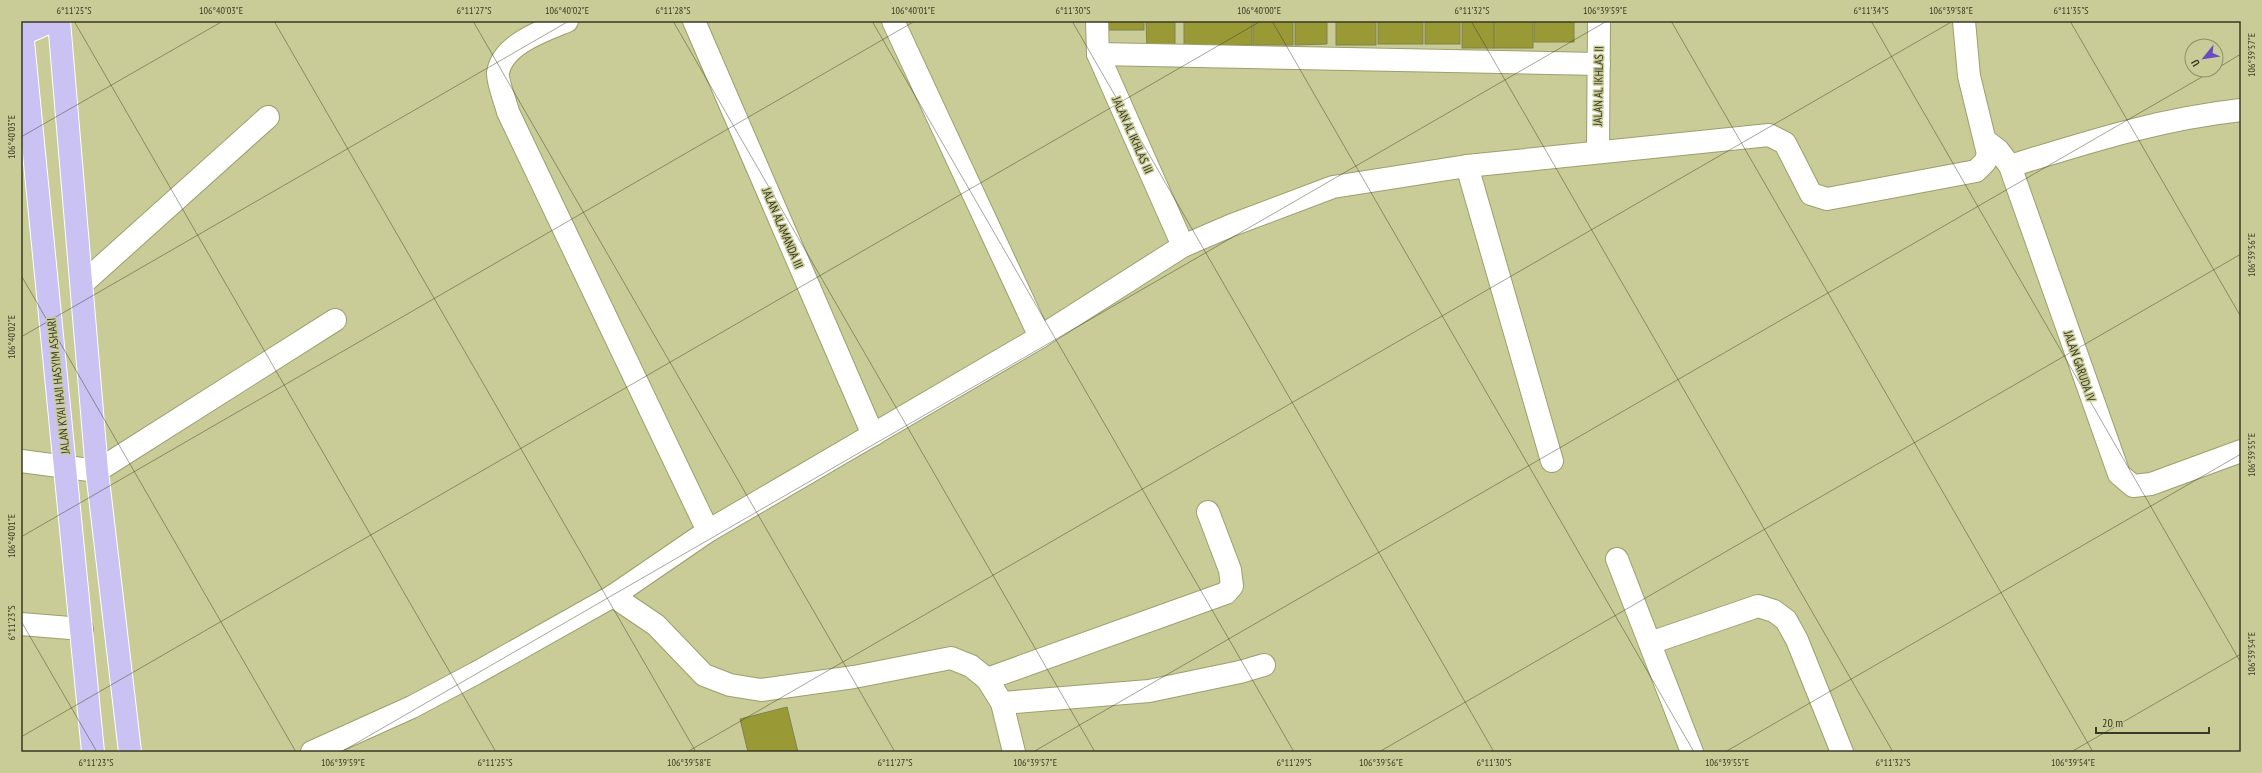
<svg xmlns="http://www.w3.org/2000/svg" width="2262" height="773" viewBox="0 0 2262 773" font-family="'PT Sans Narrow',sans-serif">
<rect width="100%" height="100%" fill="#cacc97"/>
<g fill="#999a36" stroke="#808250">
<rect x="1104" y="21" width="40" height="9"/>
<path d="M 1146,21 L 1175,21 L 1175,48 L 1147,48 Z"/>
<path d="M 1184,21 L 1252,21 L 1252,45 L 1184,46 Z"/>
<rect x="1253" y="21" width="40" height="24"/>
<path d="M 1295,21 L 1327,21 L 1327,44 L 1295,45 Z"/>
<rect x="1336" y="21" width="40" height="24"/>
<rect x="1378" y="21" width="45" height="23"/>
<rect x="1425" y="21" width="35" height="23"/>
<rect x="1462" y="21" width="32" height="27"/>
<rect x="1494" y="21" width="39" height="27"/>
<rect x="1534" y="21" width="40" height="21"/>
<path d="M 787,707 L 798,752 L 748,752 L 740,719 Z"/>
</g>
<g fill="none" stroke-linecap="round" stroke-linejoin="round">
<defs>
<g id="minor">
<path d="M 567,21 C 545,30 502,44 498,73 C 497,81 506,103 508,112 L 708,531"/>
<path d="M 694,21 L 873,435"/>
<path d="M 893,21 L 1040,337"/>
<path d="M 1097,21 L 1098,54 L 1183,246"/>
<path d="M 1098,54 L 1599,64"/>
<path d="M 1986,141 L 1998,150 L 2010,166 L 2119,474 L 2133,486 L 2151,484 L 2241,451"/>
<path d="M 1598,151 L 1599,21"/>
<path d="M 1467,166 L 1552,461"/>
<path d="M 2010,166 C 2088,142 2159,119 2241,110"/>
<path d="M 82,284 L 268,117"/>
<path d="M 21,461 L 97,471 L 335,320"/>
<path d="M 1617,559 L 1692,752"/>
<path d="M 613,596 L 656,625 L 704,675 L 730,685 L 761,690 L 854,677 L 951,658 L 971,666 L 987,679 L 1002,703 L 1014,752"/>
<path d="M 21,624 L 82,629"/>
<path d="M 1650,643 L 1758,606 L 1774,611 L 1786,620 L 1797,640 L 1842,752"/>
<path d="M 987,679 L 1226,593 L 1232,586 L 1230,570 L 1208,512"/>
<path d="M 1002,703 L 1149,691 L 1240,672 L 1264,665"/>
<path d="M 312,752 L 412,707 L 476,673 L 613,596 L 708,531 L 1040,337 L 1183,246 L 1232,225 L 1333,187 L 1467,166 L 1769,135 L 1785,143 L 1811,194 L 1827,199 L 1976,171 L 1985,162 L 1988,154 L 1969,76 L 1964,21"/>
</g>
<g id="major">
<path d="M 21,21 L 93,752"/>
<path d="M 59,21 L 97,471 L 130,752"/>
<path d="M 23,34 L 52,21"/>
</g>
</defs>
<use href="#minor" stroke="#9d9f6c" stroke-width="24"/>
<use href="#major" stroke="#fff" stroke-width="24"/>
<use href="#minor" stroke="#fff" stroke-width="22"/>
<use href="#major" stroke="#c9c2f2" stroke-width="22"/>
</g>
<path fill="none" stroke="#383923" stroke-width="1" stroke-opacity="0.45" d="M 74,21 L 496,752M 274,21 L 696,752M 473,21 L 895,752M 673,21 L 1095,752M 872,21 L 1294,752M 1072,21 L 1494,752M 1272,21 L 1694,752M 1471,21 L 1893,752M 1671,21 L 2093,752M 1871,21 L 2241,663M 2070,21 L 2241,317M 2216,69 L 2241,54M 21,137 L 223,21M 21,275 L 296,752M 21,337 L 569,21M 21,537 L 915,21M 21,621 L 97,752M 21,737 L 1261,21M 341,752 L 1607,21M 687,752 L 1953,21M 1033,752 L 2214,70M 1379,752 L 2241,254M 1725,752 L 2241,454M 2071,752 L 2241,654"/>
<g text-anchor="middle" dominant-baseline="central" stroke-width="3" stroke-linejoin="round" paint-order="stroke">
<g font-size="12" fill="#383923" stroke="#cacc97">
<text transform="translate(1598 86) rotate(-89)">JALAN AL IKHLAS II</text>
<text transform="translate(1133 135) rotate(66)">JALAN AL IKHLAS III</text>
<text transform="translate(783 228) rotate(67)">JALAN ALAMANDA III</text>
<text transform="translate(2080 366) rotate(71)">JALAN GARUDA IV</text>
<text transform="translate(58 386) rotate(-96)">JALAN KYAI HAJI HASYIM ASHARI</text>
</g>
</g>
<rect width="2262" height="773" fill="none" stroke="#cacc97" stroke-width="44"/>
<g transform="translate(2204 58) rotate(240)"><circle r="19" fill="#cacc97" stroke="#909169"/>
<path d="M0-3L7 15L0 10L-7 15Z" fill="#694cc5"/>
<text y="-6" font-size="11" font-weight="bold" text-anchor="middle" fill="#383923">U</text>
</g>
<path d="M2096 727v6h113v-6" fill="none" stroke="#383923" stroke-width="2"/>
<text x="2102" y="727" font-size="12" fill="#383923" stroke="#cacc97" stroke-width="3" paint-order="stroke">20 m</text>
<rect x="22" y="22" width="2218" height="729" fill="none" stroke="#383923" stroke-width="1.5"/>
<g font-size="10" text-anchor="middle" fill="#383923">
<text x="74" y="14">6°11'25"S</text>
<text x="221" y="14">106°40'03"E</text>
<text x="474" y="14">6°11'27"S</text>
<text x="567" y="14">106°40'02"E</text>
<text x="673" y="14">6°11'28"S</text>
<text x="913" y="14">106°40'01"E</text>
<text x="1073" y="14">6°11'30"S</text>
<text x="1259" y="14">106°40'00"E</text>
<text x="1472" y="14">6°11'32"S</text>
<text x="1605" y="14">106°39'59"E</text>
<text x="1871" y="14">6°11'34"S</text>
<text x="1951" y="14">106°39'58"E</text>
<text x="2071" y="14">6°11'35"S</text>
<text transform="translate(2251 55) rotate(-90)" y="4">106°39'57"E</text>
<text transform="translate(11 137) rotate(-90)" y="4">106°40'03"E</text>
<text transform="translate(2251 255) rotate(-90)" y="4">106°39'56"E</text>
<text transform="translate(11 337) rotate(-90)" y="4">106°40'02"E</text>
<text transform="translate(2251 455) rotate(-90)" y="4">106°39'55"E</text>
<text transform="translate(11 536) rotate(-90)" y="4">106°40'01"E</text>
<text transform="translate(11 623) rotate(-90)" y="4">6°11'23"S</text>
<text transform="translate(2251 654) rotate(-90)" y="4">106°39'54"E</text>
<text x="96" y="766">6°11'23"S</text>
<text x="343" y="766">106°39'59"E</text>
<text x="495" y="766">6°11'25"S</text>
<text x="689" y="766">106°39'58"E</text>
<text x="895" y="766">6°11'27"S</text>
<text x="1035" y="766">106°39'57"E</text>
<text x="1294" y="766">6°11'29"S</text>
<text x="1381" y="766">106°39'56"E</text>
<text x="1494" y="766">6°11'30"S</text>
<text x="1727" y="766">106°39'55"E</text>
<text x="1893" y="766">6°11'32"S</text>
<text x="2073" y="766">106°39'54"E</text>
</g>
</svg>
